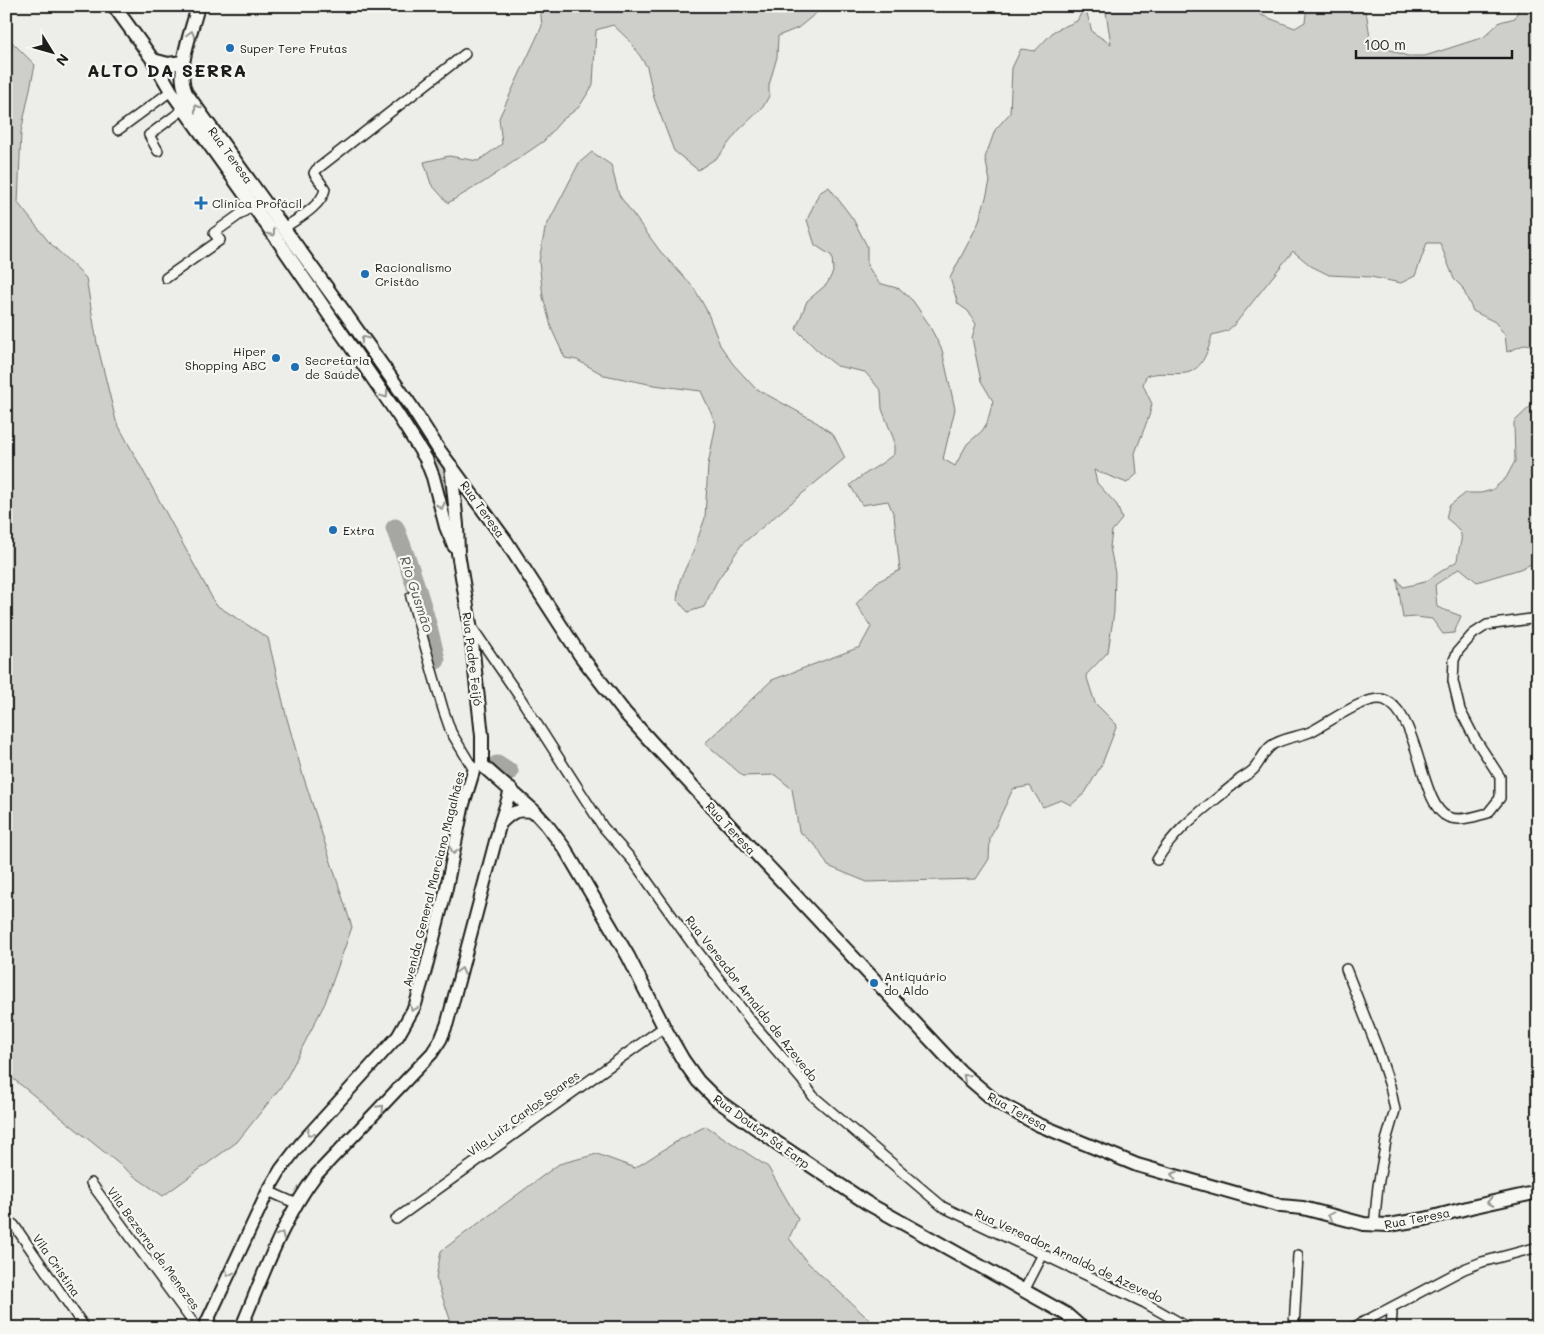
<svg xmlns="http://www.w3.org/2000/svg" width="1544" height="1334" viewBox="0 0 1544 1334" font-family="Mali,sans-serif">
<rect width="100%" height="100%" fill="#edede9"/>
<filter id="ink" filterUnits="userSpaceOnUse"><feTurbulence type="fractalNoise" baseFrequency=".02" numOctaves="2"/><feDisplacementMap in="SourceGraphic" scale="10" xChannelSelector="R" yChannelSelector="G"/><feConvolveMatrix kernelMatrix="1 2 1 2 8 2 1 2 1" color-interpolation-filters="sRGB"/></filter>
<g filter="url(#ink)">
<g fill="#cececb" stroke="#757574">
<path d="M 540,6 L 825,6 L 798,28 L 778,36 L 777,57 L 769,85 L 769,96 L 763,107 L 738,131 L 718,157 L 698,170 L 674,151 L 654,98 L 647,67 L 631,42 L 613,25 L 596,30 L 593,85 L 579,107 L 561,121 L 544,141 L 484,182 L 448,203 L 431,184 L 424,162 L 449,156 L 478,161 L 502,144 L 499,118 L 542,26 Z"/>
<path d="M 1085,6 L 1092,32 L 1111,44 L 1105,6 L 1258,6 L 1261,15 L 1295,28 L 1305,22 L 1307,6 L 1363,6 L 1367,17 L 1370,38 L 1388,49 L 1407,56 L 1425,56 L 1484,37 L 1500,22 L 1515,18 L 1520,6 L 1538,6 L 1538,347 L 1526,344 L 1507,352 L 1505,335 L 1495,322 L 1473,311 L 1462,287 L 1454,279 L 1440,243 L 1427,243 L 1415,276 L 1401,283 L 1371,277 L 1329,275 L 1311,266 L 1293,251 L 1235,324 L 1227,331 L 1212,335 C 1209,348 1203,370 1186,373 C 1172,375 1160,371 1146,376 L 1143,385 L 1152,404 L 1149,416 L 1135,453 L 1137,474 L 1127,483 L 1094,470 L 1097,483 L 1117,505 L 1122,519 L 1112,531 L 1110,547 L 1115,573 L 1114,612 L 1108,652 L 1086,675 L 1095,703 L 1117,725 L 1102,764 L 1085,793 L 1071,805 L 1061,800 L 1043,807 L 1030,786 L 1013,789 L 990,838 L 989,859 L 976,879 L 867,882 L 828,866 L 816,846 L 799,831 L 792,789 L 775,775 L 743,776 L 705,743 L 772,680 L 860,647 L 871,627 L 856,604 L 877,582 L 900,570 L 894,515 L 888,501 L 862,505 L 850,485 C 864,473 880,466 894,454 L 894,440 L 882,409 L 881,391 L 865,372 L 837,366 L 817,350 L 796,329 L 807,301 L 827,284 L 833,272 L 832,256 L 815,245 L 807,220 L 819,193 L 829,187 L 853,219 L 867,246 L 867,265 L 879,283 L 900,289 L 913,301 L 928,323 L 942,350 L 955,409 L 943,459 L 955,466 L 967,444 L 982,431 L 987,423 L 993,401 L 981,381 L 972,338 L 976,324 L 968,311 L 958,304 L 950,278 L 978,224 L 987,194 L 990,181 L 985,158 L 995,130 L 1010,113 L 1012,68 L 1021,49 L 1035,51 L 1054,31 L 1077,21 Z"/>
<path d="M 6,38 L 8,38 L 35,65 L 21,132 L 18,203 L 49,242 L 86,278 L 97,343 L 116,421 L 216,605 L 268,638 L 286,715 L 302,772 L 352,927 L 325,1003 L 284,1083 L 237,1142 L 163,1196 L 134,1176 L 11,1077 L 6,1075 Z"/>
<path d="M 592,152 L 611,165 L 619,195 L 660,251 L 694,288 L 707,311 L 720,345 L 733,364 L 755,388 L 813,420 L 833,434 L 845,458 L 742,544 L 717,581 L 704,607 L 688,612 L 677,600 L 680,580 L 693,552 L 705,518 L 708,465 L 716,424 L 701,391 L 654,385 L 604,375 L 577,360 L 565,358 L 552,330 L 543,297 L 539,261 L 545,229 L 579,163 Z"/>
<path d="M 1538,399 L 1538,561 L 1520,569 L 1477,582 L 1460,568 L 1435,585 L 1437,607 L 1461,616 L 1454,633 L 1443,634 L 1432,619 L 1416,617 L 1403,618 L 1397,578 L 1403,587 L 1425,582 L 1457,561 C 1460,536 1469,536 1446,518 L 1449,506 L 1466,493 L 1481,493 L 1492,490 L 1506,478 L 1515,461 L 1514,422 Z"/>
<path d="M 431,451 L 434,451 L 448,473 L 454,537 L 430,454 Z"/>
<path d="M 706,1126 L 768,1167 L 798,1219 L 789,1238 L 806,1261 L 878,1328 L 453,1328 L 436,1278 L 441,1251 L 559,1164 L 597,1154 L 635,1168 L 679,1140 Z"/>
</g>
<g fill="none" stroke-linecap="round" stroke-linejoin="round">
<g stroke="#a6a6a3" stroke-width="19">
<path d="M 395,528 C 412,572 426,614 436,660"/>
<path d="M 497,765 L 509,772"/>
</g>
<defs>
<g id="minor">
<path d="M 118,130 L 171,91"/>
<path d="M 158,151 L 149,135 L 184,109"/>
<path d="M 284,228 C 297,219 322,206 325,189 L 314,173 L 316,170 L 465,54"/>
<path d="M 166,278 L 220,240 L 214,233 L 253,205"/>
<path d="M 411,597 L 443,709 L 451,732 L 474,770 L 478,767"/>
<path d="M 471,626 L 519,696 L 603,827 L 633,861 L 695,948 L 751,1021 L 802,1080 L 813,1096 L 943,1207 L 1145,1303 L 1189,1328"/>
<path d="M 1157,860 C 1177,825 1211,805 1240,779 C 1244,776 1249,774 1253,770 C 1260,763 1263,752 1271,746 C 1281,738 1298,737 1310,732 C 1327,724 1368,693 1385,700 C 1420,715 1420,806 1448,817 C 1459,822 1477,816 1488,813 L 1500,798 L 1500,777 L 1474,737 L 1460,710 L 1453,681 L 1454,660 L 1458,651 L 1473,634 L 1487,625 L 1538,618"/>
<path d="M 1346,969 L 1378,1050 L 1390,1086 L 1395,1110 L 1386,1141 L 1378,1186 L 1374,1226"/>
<path d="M 91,1183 L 197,1328"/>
<path d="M 268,1191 L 297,1204"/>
<path d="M 6,1219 L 14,1225 L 85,1328"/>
<path d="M 396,1219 L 664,1027"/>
<path d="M 1024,1291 L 1043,1254"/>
<path d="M 1294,1328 L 1298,1255"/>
<path d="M 1352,1328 L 1464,1269 L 1482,1262 L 1538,1247"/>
<path d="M 1391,1328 L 1392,1313"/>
</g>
<g id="tertiary">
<path d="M 500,823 L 511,789"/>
<path d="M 204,1328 L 268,1191 L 281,1169 L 301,1143 L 398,1036 L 415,1006 L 425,972 L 446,890 L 463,806 L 474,770"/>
<path d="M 241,1328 C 263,1276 282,1220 316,1175 L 432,1053 L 441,1039 L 447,1024 L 500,824 C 513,811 516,809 535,812"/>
</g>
<g id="secondary">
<path d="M 114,6 L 153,60 L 171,91 L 279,242 L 398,415 L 426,459 L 433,477 L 446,527 L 454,546"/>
<path d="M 198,6 C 192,31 175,69 186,93 L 345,313 L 411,406 L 439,450 L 506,541 L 580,655 L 625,713 L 656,747 L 960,1071 L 995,1101 L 1037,1124 L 1137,1165 L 1281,1206 L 1303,1208 L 1364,1224 L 1389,1225 L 1425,1219 L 1471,1207 L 1538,1192"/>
<path d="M 153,60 L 168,64 L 183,62"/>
<path d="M 451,466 L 457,525 L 458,553 L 470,624 L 482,736 L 482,765 L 535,812 L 546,824 L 565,849 L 628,956 L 664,1027 L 683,1060 L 698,1081 L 717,1100 L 777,1143 L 867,1203 L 1066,1314 L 1082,1328"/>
<path d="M 1535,1328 L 1538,1324"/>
</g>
</defs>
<use href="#minor" stroke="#1c1c1c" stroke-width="12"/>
<use href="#tertiary" stroke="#1c1c1c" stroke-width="15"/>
<use href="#secondary" stroke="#1c1c1c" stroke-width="16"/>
<use href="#minor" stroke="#f6f6f2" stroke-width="9"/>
<use href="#tertiary" stroke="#f6f6f2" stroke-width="11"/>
<use href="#secondary" stroke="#f6f6f2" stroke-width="12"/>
</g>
<defs><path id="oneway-chevron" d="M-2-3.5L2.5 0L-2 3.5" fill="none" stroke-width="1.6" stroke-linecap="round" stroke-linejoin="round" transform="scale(1.25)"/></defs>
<g stroke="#949492">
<use href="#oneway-chevron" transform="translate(191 34) rotate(-75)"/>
<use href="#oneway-chevron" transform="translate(197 108) rotate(-126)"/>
<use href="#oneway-chevron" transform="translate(272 233) rotate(55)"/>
<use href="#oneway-chevron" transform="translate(364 339) rotate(-125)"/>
<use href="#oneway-chevron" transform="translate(385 395) rotate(55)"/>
<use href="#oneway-chevron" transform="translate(441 506) rotate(76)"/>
<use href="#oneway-chevron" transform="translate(454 851) rotate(102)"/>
<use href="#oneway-chevron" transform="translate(461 971) rotate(-75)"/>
<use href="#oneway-chevron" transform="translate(413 1008) rotate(115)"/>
<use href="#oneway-chevron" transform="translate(966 1077) rotate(-140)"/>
<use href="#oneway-chevron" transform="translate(381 1108) rotate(-47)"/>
<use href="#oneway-chevron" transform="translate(310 1133) rotate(132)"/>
<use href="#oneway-chevron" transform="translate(1174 1175) rotate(-165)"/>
<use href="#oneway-chevron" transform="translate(1490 1202) rotate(168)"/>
<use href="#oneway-chevron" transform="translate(1331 1216) rotate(-165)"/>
<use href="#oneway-chevron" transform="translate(281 1235) rotate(-64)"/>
<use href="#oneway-chevron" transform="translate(229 1273) rotate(115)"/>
</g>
</g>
<g fill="#1f6fb2" stroke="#f6f6f2" stroke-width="2">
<circle cx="230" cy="48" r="5"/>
<path d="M198.5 195.5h5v5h5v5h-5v5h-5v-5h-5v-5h5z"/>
<circle cx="365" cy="274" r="5"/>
<circle cx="276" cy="358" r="5"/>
<circle cx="295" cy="367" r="5"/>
<circle cx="333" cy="530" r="5"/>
<circle cx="874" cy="983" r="5"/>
</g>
<g text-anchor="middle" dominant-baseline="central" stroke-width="4.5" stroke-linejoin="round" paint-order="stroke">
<g font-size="12" fill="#1c1c1c" stroke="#f6f6f2" text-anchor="start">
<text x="240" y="48">Super Tere Frutas</text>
<text x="212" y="203">Clínica Profácil</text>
<text x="375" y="267">Racionalismo<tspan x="375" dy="14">Cristão</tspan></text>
<text x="266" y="351" text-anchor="end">Hiper<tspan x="266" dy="14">Shopping ABC</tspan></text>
<text x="305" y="360">Secretaria<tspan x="305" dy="14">de Saúde</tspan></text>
<text x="343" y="530">Extra</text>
<text x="884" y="976">Antiquário<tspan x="884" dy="14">do Aldo</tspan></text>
</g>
<g font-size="12" fill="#1c1c1c" stroke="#f6f6f2">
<text transform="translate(231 155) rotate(54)">Rua Teresa</text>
<text transform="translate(483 509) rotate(54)">Rua Teresa</text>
<text transform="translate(473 659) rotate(83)">Rua Padre Feijó</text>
<text transform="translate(731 828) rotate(47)">Rua Teresa</text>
<text transform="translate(433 879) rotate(-76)">Avenida General Marciano Magalhães</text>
<text transform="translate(752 998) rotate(52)">Rua Vereador Arnaldo de Azevedo</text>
<text transform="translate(1018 1111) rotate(29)">Rua Teresa</text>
<text transform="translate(523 1113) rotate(-36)">Vila Luiz Carlos Soares</text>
<text transform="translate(762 1131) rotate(36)">Rua Doutor Sá Earp</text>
<text transform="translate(1417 1218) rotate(-11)">Rua Teresa</text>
<text transform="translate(154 1248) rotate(54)">Vila Bezerra de Menezes</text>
<text transform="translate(1069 1255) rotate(25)">Rua Vereador Arnaldo de Azevedo</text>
<text transform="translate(57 1265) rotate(55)">Vila Cristina</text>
</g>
<g font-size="14" font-style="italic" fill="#535352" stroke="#f6f6f2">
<text transform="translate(417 594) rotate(72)">Rio Gusmão</text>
</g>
<g font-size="18" font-weight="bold" letter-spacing="1" fill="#1c1c1c" stroke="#f6f6f2">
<text x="167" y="70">ALTO DA SERRA</text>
</g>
</g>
<rect width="1544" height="1334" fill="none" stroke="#f6f6f2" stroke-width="25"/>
<rect x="12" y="12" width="1519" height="1309" fill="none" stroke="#1c1c1c" stroke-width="2" filter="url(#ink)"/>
<g transform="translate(52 52) rotate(127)" stroke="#f6f6f2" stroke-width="4" paint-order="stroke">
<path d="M0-4L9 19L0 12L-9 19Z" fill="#1c1c1c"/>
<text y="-8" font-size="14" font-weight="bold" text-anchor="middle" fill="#1c1c1c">N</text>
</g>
<path d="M1356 50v8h156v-8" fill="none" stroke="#1c1c1c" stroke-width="2.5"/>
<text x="1364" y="50" font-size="15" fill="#1c1c1c" stroke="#f6f6f2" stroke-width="4" paint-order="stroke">100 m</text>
</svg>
